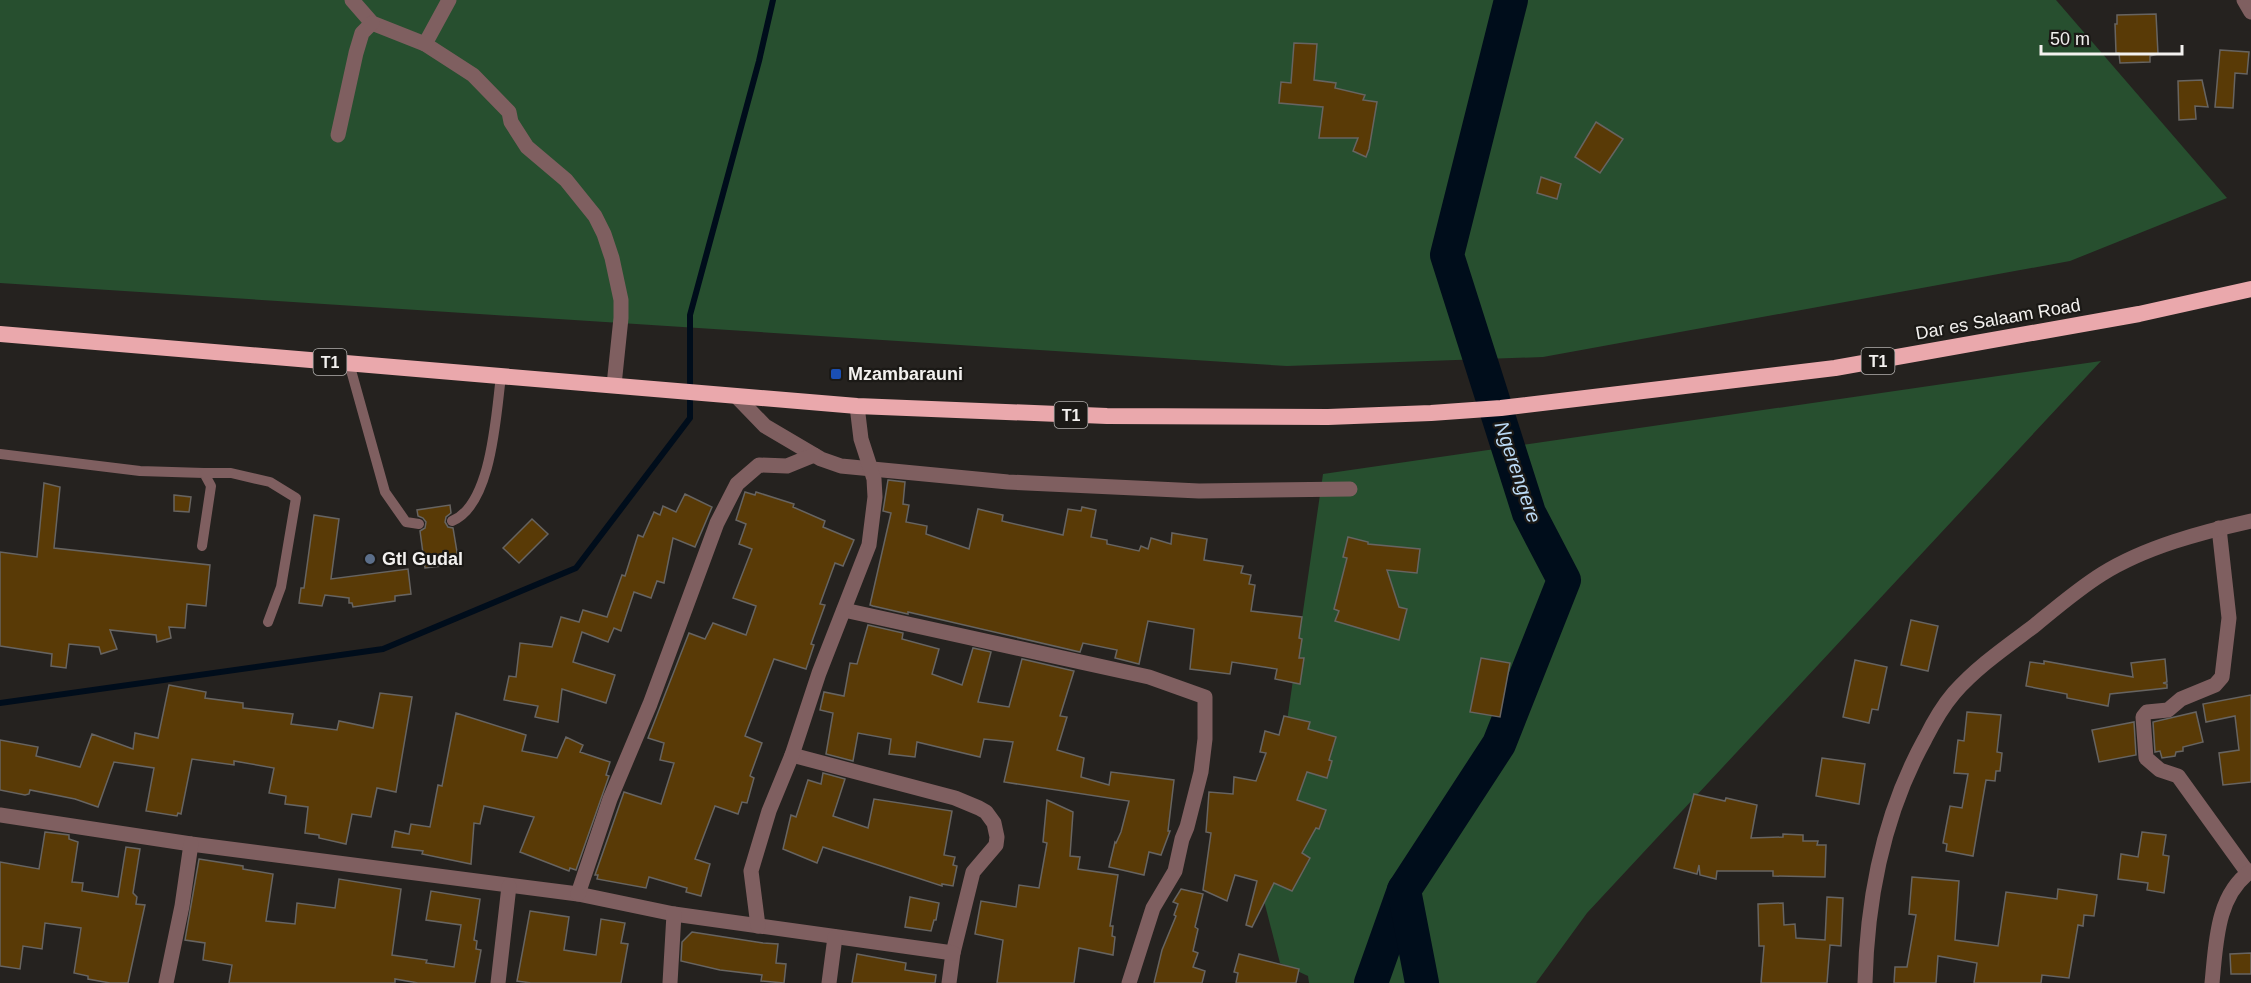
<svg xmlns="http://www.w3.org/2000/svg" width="2251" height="983" viewBox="0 0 2251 983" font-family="Helvetica,sans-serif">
<rect width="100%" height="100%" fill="#25221f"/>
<g fill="#274f2f">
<path d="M 0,0 L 2056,0 L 2227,198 L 2070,261 L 1543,357 L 1287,366 L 0,283 Z"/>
<path d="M 2101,361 L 1587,913 L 1536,983 L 1309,983 L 1308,976 L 1280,963 L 1262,893 L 1323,474 Z"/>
</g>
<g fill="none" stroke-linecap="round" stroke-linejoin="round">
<path stroke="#000d1b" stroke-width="6" d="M 0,703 L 383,649 L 576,568 L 690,418 L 690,315 L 759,61 L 773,0"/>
<g stroke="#000d1b" stroke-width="34">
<path d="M 1371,983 L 1404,890"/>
<path d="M 1422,983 L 1404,890 L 1499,744 L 1564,580 L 1529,513 L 1447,255 L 1511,0"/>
</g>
</g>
<g fill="#593a06" stroke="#676461" stroke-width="1.5">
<path d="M 2156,14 L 2158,54 L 2150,56 L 2150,62 L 2120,63 L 2119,53 L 2116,53 L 2115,24 L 2117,24 L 2117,15 Z"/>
<path d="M 1294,43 L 1317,44 L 1314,80 L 1336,83 L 1335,88 L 1365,95 L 1363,100 L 1377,102 L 1369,149 L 1366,157 L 1353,151 L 1358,138 L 1319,138 L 1323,107 L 1279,103 L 1281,82 L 1291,83 Z"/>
<path d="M 2220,50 L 2249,52 L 2247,74 L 2235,73 L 2233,108 L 2215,107 Z"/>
<path d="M 2202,80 L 2208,107 L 2195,106 L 2196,119 L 2179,120 L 2178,81 Z"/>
<path d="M 1596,122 L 1623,139 L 1600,173 L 1575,157 Z"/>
<path d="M 1541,177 L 1561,184 L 1557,199 L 1537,193 Z"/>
<path d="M 888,480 L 905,482 L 903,504 L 909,505 L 906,522 L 927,526 L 926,534 L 969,549 L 978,509 L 1003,515 L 1002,521 L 1063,535 L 1068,509 L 1081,511 L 1082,507 L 1096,510 L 1091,537 L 1107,540 L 1107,544 L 1139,551 L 1141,546 L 1148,549 L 1151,538 L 1171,544 L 1172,533 L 1207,539 L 1204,560 L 1243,566 L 1241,573 L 1251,575 L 1249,584 L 1255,585 L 1251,611 L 1302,617 L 1299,638 L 1302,639 L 1299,658 L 1304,658 L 1300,684 L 1275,679 L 1277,669 L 1232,662 L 1230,674 L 1190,669 L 1194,629 L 1148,621 L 1139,664 L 1115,658 L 1117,650 L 1083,643 L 1080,652 L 908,612 L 908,614 L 873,606 L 870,605 L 891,513 L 883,511 Z"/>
<path d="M 44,483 L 60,487 L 54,548 L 210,565 L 206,606 L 187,604 L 185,628 L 169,627 L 171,638 L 157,642 L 156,635 L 110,630 L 117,649 L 101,654 L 99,647 L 69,644 L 66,668 L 51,666 L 52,654 L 0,646 L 0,552 L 37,557 Z"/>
<path d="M 745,492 L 755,495 L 756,492 L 794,504 L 793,507 L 825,521 L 823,527 L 854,540 L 843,566 L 835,563 L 820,604 L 825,605 L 811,644 L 814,645 L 806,669 L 774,659 L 745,736 L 762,743 L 750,776 L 754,778 L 747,803 L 742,802 L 738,814 L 715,806 L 695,859 L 710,864 L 701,896 L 686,892 L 687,888 L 649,877 L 646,888 L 597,879 L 598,875 L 595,875 L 624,792 L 661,804 L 674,763 L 660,760 L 664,743 L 648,738 L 689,633 L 705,639 L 713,623 L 746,635 L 756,606 L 733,598 L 752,549 L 739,544 L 746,524 L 736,520 Z"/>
<path d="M 685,494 L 712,507 L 695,547 L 673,538 L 664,583 L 657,581 L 651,598 L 634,592 L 621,631 L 614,628 L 608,642 L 582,632 L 573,662 L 615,675 L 606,703 L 562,689 L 558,722 L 535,717 L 538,706 L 504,700 L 509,676 L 516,677 L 520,643 L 552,647 L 561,617 L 579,622 L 583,610 L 607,617 L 622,575 L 625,576 L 638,535 L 643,537 L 654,512 L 660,515 L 663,506 L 676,512 Z"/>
<path d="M 174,495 L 191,497 L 189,512 L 174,511 Z"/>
<path d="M 450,505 L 451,513 L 446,517 L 445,522 L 448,527 L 453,528 L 459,564 L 425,568 L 420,531 L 425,528 L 426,522 L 423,518 L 418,516 L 417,510 Z"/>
<path d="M 314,515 L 339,519 L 331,579 L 408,569 L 411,594 L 395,596 L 395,601 L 353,607 L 352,603 L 349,603 L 349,598 L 325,595 L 322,606 L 299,603 L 301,588 L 304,588 Z"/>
<path d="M 532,519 L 548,534 L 519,563 L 503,548 Z"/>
<path d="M 1348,537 L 1368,542 L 1368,544 L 1420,549 L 1417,573 L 1387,570 L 1399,607 L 1407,609 L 1399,640 L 1335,621 L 1339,611 L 1334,609 L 1347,558 L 1343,557 Z"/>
<path d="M 1911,620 L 1938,626 L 1928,671 L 1901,665 Z"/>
<path d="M 868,625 L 903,633 L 902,639 L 939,649 L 932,674 L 962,685 L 973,648 L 991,652 L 978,702 L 1009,707 L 1022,659 L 1074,671 L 1060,716 L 1067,717 L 1057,750 L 1084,758 L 1081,777 L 1109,785 L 1111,772 L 1174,780 L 1168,831 L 1170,831 L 1161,855 L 1149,852 L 1144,875 L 1109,867 L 1115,842 L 1116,843 L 1121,832 L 1129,801 L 1004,782 L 1013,742 L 984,739 L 980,757 L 917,742 L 915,757 L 889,754 L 891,739 L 858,733 L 853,761 L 826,754 L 833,713 L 820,710 L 824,692 L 844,696 L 850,663 L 857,664 Z"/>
<path d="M 1481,658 L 1510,663 L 1500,717 L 1470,712 Z"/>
<path d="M 2165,659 L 2167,682 L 2163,683 L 2167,684 L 2167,688 L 2110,694 L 2108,706 L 2067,698 L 2067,694 L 2026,686 L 2030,662 L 2044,664 L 2044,661 L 2133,677 L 2131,663 Z"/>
<path d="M 1855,660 L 1887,667 L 1878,710 L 1872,709 L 1869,723 L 1843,717 Z"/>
<path d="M 169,685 L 206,692 L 205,698 L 243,703 L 243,708 L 293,714 L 291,724 L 337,730 L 339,721 L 373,728 L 380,693 L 412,697 L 396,792 L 377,788 L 371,817 L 352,814 L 346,844 L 319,838 L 319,835 L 305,833 L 308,807 L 285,804 L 286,796 L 269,793 L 274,768 L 234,761 L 234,765 L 192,759 L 181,814 L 178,813 L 177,816 L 146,811 L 154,768 L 114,762 L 98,807 L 75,799 L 30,790 L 29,794 L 25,795 L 0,790 L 0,740 L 38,747 L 36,756 L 80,767 L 92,734 L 133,749 L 135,733 L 158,738 Z"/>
<path d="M 2251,695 L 2251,782 L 2223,785 L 2219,753 L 2239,750 L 2235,716 L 2206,722 L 2203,704 Z"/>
<path d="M 1967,712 L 2001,715 L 1997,752 L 2002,753 L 2000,771 L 1996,771 L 1995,781 L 1986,780 L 1973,856 L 1946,851 L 1947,844 L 1943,843 L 1950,806 L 1962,808 L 1968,774 L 1954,773 L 1958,740 L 1964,741 Z"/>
<path d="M 2196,712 L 2203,742 L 2183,747 L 2183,751 L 2176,752 L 2175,756 L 2162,758 L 2160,751 L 2155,752 L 2153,722 Z"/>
<path d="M 456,713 L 526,735 L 522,751 L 557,758 L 566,737 L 583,745 L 580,752 L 610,762 L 606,775 L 609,776 L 576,870 L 570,868 L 569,871 L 520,852 L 534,817 L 484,806 L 480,824 L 474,823 L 471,864 L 422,854 L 423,851 L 392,847 L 395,831 L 409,834 L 411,824 L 430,827 L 438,785 L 442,786 Z"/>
<path d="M 1284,716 L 1310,722 L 1308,729 L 1336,737 L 1329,760 L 1332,761 L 1327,778 L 1307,772 L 1297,800 L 1326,810 L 1319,829 L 1316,828 L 1302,853 L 1310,858 L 1292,891 L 1274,883 L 1252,927 L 1246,925 L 1257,881 L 1235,875 L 1227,901 L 1203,890 L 1211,833 L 1206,832 L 1209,792 L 1233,794 L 1234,777 L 1256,781 L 1266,753 L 1260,752 L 1265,731 L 1279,735 Z"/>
<path d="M 2134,722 L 2136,755 L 2099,762 L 2092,730 Z"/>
<path d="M 1822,758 L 1865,764 L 1859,804 L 1816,796 Z"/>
<path d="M 823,773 L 845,779 L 833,816 L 868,828 L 874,799 L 952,811 L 944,855 L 955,857 L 953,865 L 957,866 L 953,886 L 942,884 L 942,886 L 823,847 L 817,863 L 783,849 L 791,815 L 796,817 L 808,780 L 821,784 Z"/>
<path d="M 1694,794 L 1725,801 L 1726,798 L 1757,805 L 1751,838 L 1783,837 L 1783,834 L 1803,835 L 1803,841 L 1818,841 L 1817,845 L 1826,845 L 1825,877 L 1773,876 L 1773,871 L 1717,871 L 1716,879 L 1700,875 L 1699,865 L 1697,874 L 1674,868 Z"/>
<path d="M 1047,800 L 1073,812 L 1070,856 L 1080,857 L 1078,869 L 1118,875 L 1110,926 L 1113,926 L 1112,936 L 1115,937 L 1113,955 L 1079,948 L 1074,983 L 997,983 L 1003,940 L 975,934 L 981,901 L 1016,907 L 1019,885 L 1039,888 L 1047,843 L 1043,842 Z"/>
<path d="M 45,832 L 69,835 L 69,839 L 78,842 L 72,882 L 83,883 L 82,891 L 118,897 L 126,847 L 140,849 L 133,893 L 137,897 L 136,904 L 145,905 L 128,983 L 110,983 L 88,979 L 88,976 L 74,973 L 81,928 L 45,923 L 42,949 L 23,946 L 20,969 L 0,966 L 0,862 L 39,869 Z"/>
<path d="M 2142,832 L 2166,835 L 2163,855 L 2169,856 L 2164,893 L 2147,890 L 2148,883 L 2118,879 L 2121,854 L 2138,857 Z"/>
<path d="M 199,859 L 243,866 L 243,869 L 273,874 L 266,921 L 295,924 L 297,903 L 335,908 L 339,879 L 401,889 L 392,955 L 427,960 L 426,963 L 454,967 L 461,925 L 426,920 L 431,891 L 480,899 L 474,940 L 477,941 L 476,949 L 481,950 L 475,983 L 418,983 L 395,979 L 395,983 L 229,983 L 232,965 L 203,960 L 205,943 L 185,940 Z"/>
<path d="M 1912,877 L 1959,881 L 1955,940 L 1998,946 L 2006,892 L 2057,899 L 2058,889 L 2097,895 L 2094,916 L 2084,915 L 2083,926 L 2078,925 L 2069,978 L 2042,975 L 2041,983 L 1974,983 L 1977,963 L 1938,956 L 1936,983 L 1894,983 L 1895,967 L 1907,967 L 1916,915 L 1909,914 Z"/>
<path d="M 1181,889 L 1203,894 L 1195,927 L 1198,929 L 1193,951 L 1198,953 L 1193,967 L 1205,971 L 1202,983 L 1154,983 L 1162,950 L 1176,916 L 1174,915 L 1178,904 L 1173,902 Z"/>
<path d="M 910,897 L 939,903 L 936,920 L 934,920 L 931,931 L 905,927 Z"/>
<path d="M 1827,897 L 1843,898 L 1841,946 L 1830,945 L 1827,983 L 1761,983 L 1764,946 L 1759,946 L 1758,904 L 1783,903 L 1784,925 L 1795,924 L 1796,938 L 1825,940 Z"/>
<path d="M 530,911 L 569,917 L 564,950 L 596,955 L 601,919 L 625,923 L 621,943 L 628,944 L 621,983 L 531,983 L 517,981 Z"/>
<path d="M 692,932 L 763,943 L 778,944 L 776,963 L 786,964 L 784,983 L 761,981 L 762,975 L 720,970 L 681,961 L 682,942 Z"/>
<path d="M 2251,953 L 2251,974 L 2231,974 L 2230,954 Z"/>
<path d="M 857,954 L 906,963 L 905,970 L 936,975 L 935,983 L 852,983 Z"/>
<path d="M 1239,954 L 1299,969 L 1296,983 L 1236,983 L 1238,973 L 1234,972 Z"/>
</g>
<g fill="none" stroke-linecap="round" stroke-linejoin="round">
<g stroke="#7f5f60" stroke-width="10">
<path d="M 349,363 L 385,492 L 406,522 L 419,524"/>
<path d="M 0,454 L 140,471 L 204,473 L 211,486 L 202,546"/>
<path d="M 204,473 L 231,473 L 270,482 L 296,498 L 281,587 L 268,622"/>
<path d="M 452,521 C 492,505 496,414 501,376"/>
</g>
<g stroke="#7f5f60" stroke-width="15">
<path d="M 352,0 L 372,23 L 425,44 L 473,75 L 509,112 L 511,122 L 527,147 L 566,180 L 595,216 L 604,234 L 612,258 L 621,300 L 621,318 L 614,385"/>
<path d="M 2244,0 L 2251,12"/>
<path d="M 425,44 L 449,0"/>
<path d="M 338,135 L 356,53 L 362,33 L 372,23"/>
<path d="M 736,396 L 765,426 L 821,459 L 841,466 L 1008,482 L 1199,491 L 1350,489"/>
<path d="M 2219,528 L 2229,618 L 2222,677 L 2215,685 L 2181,699 L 2168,710 L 2147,712 L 2143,717 L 2146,758 L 2160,770 L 2178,776 L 2248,873"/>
<path d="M 844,610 L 1149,677 L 1205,697 L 1205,739 L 1201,772 L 1187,827 L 1182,839 L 1175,871 L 1153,908 L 1129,983"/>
<path d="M 792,755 L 955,798 L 979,808 L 986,812 L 994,823 L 997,837 L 996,845 L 973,872 L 953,953 L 949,983"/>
<path d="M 0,815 L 191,844 L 578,894 L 674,914 L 953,953"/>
<path d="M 578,894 L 610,799 L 650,704 L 717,523 L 737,484 L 759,465 L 787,466 L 814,455"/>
<path d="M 758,926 L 751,871 L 769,811 L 792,755 L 819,673 L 869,545 L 875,497 L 874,479 L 861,439 L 857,406"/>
<path d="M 166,983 L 182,906 L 191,844"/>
<path d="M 498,983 L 509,886"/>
<path d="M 670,983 L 674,914"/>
<path d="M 829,983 L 835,937"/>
<path d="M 1865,983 C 1867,899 1884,813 1925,739 C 1933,723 1942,707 1954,693 C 1977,667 2006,647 2034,626 C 2056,608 2078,589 2102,574 C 2145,547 2202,532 2251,521"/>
<path d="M 2212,983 C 2216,945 2216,895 2251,871"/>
</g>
<path stroke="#eaa8ac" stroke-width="16" d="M 0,334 L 857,406 L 1107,416 L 1328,417 L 1431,413 L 1501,408 L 1835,368 L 2139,314 L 2251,289"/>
</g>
<rect fill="#1a4fb4" stroke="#1b1916" stroke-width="2" x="830" y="368" width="12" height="12" rx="3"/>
<circle fill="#5c6f8a" stroke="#1b1916" stroke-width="2" cx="370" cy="559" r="6"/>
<g text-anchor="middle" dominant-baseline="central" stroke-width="4.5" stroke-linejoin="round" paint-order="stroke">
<g fill="#1b1916" stroke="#b2b0ae" stroke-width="1.5">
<rect x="1861.5" y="348" width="33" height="26" rx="4.5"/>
<rect x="313.5" y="349" width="33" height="26" rx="4.5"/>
<rect x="1054.5" y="402" width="33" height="26" rx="4.5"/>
</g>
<g font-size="16" font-weight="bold" fill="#f3f1ef">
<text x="1878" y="361">T1</text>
<text x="330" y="362">T1</text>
<text x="1071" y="415">T1</text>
</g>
<g font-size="18" fill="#f3f1ef" stroke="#1b1916">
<text transform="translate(1998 319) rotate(-10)">Dar es Salaam Road</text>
</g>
<g font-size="18" font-weight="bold" fill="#f3f1ef" stroke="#1b1916" text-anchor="start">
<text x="848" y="374">Mzambarauni</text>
<text x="382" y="559">Gtl Gudal</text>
</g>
<g font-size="20" font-style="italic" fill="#bbdaf5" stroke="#1b1916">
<text transform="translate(1518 472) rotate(71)">Ngerengere</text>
</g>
</g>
<path d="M2041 45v9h141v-9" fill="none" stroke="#f3f1ef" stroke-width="3"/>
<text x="2050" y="45" font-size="18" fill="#f3f1ef" stroke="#1b1916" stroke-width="4.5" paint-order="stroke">50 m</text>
</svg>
